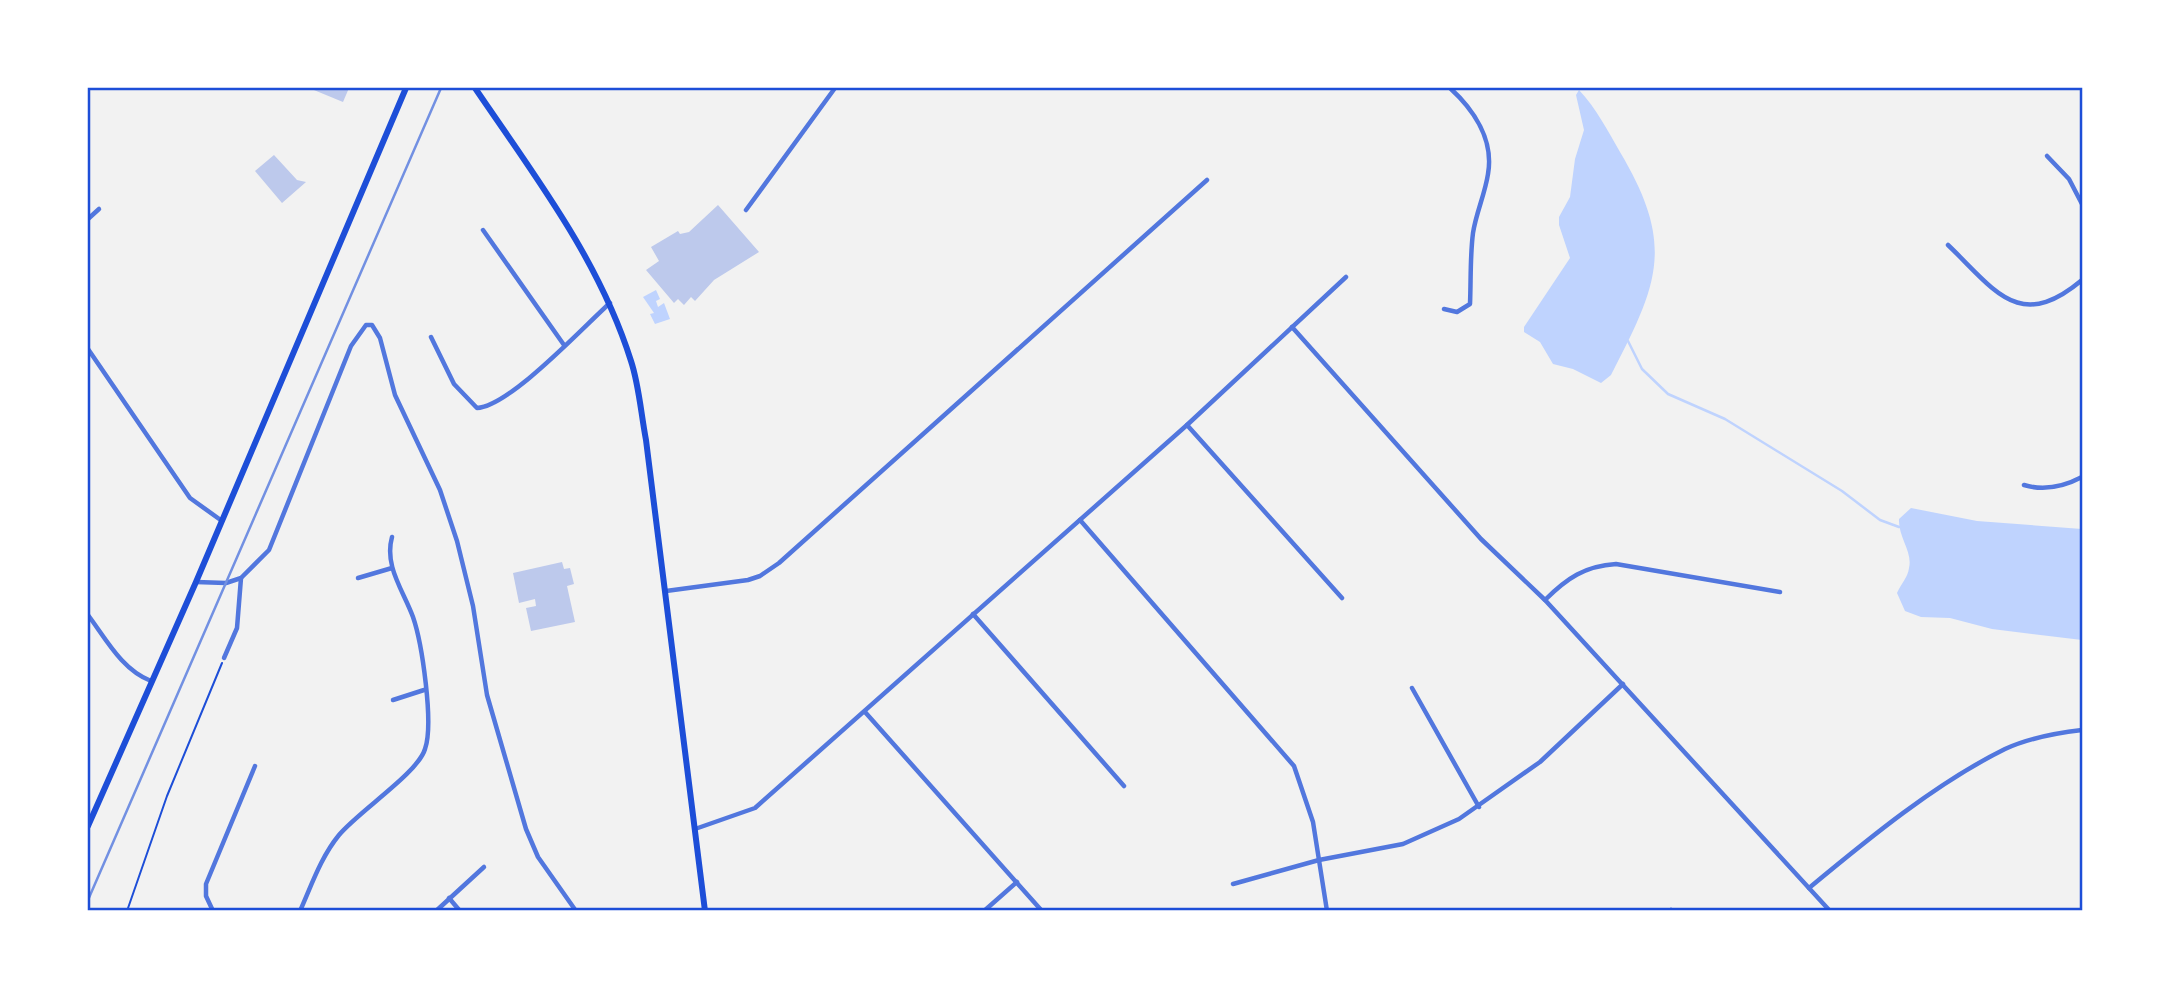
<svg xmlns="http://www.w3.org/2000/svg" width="2170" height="998" viewBox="0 0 2170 998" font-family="'Zilla Slab',serif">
<rect width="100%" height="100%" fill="#f2f2f2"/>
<g fill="#bfd3fe">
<path d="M 1579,90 C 1596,108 1608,131 1620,152 C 1676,246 1658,284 1611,375 L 1601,383 L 1573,369 L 1553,364 L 1540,342 L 1524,332 L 1524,327 L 1570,258 L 1559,225 L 1559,217 L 1570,197 L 1575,159 L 1584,130 L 1576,95 Z"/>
<path d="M 656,290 L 660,299 L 656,301 L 658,307 L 664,303 L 670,319 L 655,324 L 650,314 L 654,313 L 643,297 Z"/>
<path d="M 1911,508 L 1977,521 L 2082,529 L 2082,640 L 1992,629 L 1950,618 L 1921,617 L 1905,611 L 1897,593 C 1901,584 1908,577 1909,568 C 1913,552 1898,537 1899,519 Z"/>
</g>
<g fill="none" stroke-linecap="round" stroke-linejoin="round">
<path stroke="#bfd3fe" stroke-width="2.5" d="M 1628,341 L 1642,369 L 1668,394 L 1725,419 L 1842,491 L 1880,520 L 1899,527"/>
</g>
<g fill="#bdc9ec">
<path d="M 309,88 L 349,88 L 343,102 Z"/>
<path d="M 274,155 L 297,180 L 306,182 L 282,203 L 255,171 Z"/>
<path d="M 718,205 L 759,252 L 714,280 L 695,301 L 691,297 L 684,305 L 678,299 L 674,303 L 646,270 L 659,261 L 651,247 L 678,231 L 680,234 L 689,232 Z"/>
<path d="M 562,562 L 564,569 L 570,568 L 574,584 L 567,586 L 575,622 L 531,631 L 526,608 L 536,606 L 535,599 L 519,603 L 513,573 Z"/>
</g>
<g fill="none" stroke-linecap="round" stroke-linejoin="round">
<path stroke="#1d4ed8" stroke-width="2" d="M 127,911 L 167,796 L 222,663"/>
<g stroke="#5277de" stroke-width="4.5">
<path d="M 2047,156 L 2069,179 L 2082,204"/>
<path d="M 746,210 L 835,88"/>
<path d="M 88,219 L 99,209"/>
<path d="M 483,230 L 564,345"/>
<path d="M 1948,245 C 1995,290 2019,333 2082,280"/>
<path d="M 1444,309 L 1457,312 L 1470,304 C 1471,281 1470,256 1473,233 C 1476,213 1485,194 1488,174 C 1494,140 1474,110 1450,88"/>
<path d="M 1292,327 L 1481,539 L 1545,600 L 1830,911"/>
<path d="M 431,337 L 454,384 L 477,408 C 510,406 582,328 610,303"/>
<path d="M 88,349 L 190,498 L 222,521"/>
<path d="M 1187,425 L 1342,598"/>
<path d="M 2024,485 C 2044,491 2063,487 2082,477"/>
<path d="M 1080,520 L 1294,766 L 1313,822 L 1327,911"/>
<path d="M 358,578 L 392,568"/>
<path d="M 196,582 L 226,583 L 241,578 L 269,550 L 351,346 L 366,325 L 372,325 L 380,338 L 395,395 L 440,490 L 457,541 L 473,606 L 487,695 L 526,829 L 538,857 L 576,911"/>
<path d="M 666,591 L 748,580 L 760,576 L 779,563 L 1207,180"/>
<path d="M 1545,600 C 1567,578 1585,566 1616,564 L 1780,592"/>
<path d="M 973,614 L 1124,786"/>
<path d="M 88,615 C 106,639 122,670 151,681"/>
<path d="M 224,658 L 237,628 L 241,578"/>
<path d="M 1412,688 L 1479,807"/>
<path d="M 393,700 L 424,690"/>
<path d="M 865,712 L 1042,911"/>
<path d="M 695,829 L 755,808 L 1187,425 L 1346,277"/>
<path d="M 1233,884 L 1319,860 L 1403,844 L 1459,819 L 1540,762 L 1623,684"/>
<path d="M 1809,888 C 1868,839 1936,783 2005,749 C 2029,738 2056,733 2082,730"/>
<path d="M 449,898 L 460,911"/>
<path d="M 213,911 L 206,896 L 206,884 L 255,766"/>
<path d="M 300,911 C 312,884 321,857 339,835 C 359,811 418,773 425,749 C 434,724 422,643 413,617 C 403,590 384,566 392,537"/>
<path d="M 436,911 L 484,867"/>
<path d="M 984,911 L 1017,882"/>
<path d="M 1670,911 L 1671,910"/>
</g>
<g stroke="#1d4ed8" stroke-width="6">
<path d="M 475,88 C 534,175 599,259 631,361 C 639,385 641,414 646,440 L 705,911"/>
<path d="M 88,826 L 196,582 L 406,88"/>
</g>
<path stroke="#7290e2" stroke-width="2.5" d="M 88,900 L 441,88"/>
</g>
<rect width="2170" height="998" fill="none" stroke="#ffffff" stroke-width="178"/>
<rect x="89" y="89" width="1992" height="820" fill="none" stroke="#1d4ed8" stroke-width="2.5"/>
</svg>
